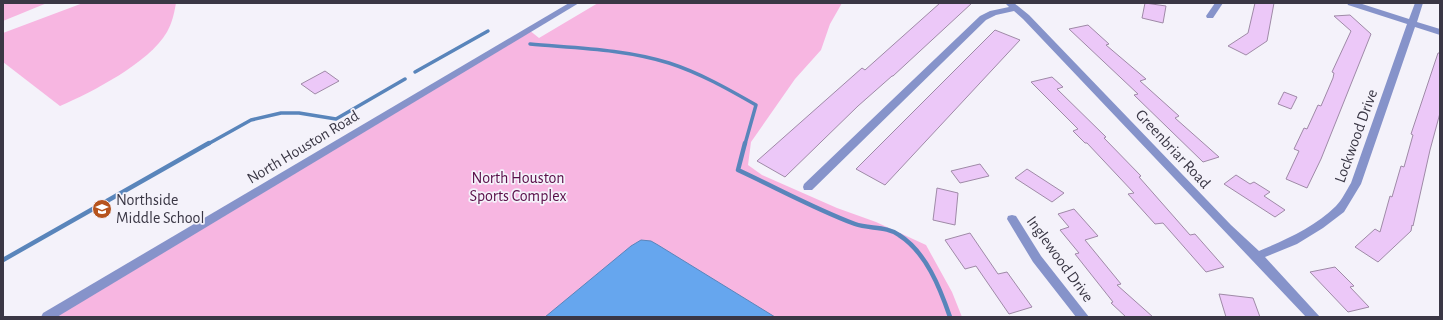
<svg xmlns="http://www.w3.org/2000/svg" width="1443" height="320" viewBox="0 0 1443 320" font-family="'Alegreya Sans',sans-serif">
<rect width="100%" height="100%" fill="#f4f2fa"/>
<g fill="#f7b6e1">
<path d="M 3,3 L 47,3 L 3,21 Z"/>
<path d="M 83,3 L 176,3 C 174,14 172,23 167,32 C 149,63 92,92 60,106 L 3,62 L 3,33 Z"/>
<path d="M 598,3 L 842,3 L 830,24 L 821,50 L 795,79 L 751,142 L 748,165 L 762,175 L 837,208 L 876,222 L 926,245 L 952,292 L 962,317 L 47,317 L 529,30 L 539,38 Z"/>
</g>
<path fill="#66a6ee" stroke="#5985bb" d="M 641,240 L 651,241 L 658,245 L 775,317 L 545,317 L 631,246 Z"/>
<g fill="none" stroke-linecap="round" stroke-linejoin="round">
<g stroke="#5985bb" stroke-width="3.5">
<path d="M 530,44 C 575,48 625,49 669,63 C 700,73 728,89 756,105 L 745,144"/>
<path d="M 415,72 L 488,31"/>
<path d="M 208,144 L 251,120 L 281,113 L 299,113 L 336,119 L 405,79"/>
</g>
<g stroke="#5985bb" stroke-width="4.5">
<path d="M 745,143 L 738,170 C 777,188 815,209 855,224 C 869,229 887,226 899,235 C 926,252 940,288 950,317"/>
<path d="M 3,260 L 209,143"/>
</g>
</g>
<g fill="#ecc8f8" stroke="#9f8aa7">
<path d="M 940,3 L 972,3 L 893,76 L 892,76 L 858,106 L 785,177 L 757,161 L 862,68 L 865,70 Z"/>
<path d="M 1145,3 L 1166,6 L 1163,23 L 1142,18 Z"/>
<path d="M 1255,3 L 1274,3 L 1267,41 L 1246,55 L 1228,46 L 1248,33 Z"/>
<path d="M 1350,15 L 1371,34 L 1321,159 L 1307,188 L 1286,179 L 1299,151 L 1294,149 L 1304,128 L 1307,129 L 1318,105 L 1321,106 L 1333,78 L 1334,73 L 1332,72 L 1351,31 L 1334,16 Z"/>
<path d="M 1088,25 L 1109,44 L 1106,45 L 1146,79 L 1140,81 L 1179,116 L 1175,118 L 1219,157 L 1203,162 L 1134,95 L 1138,94 L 1069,29 Z"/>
<path d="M 995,30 L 1020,40 L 885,185 L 856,169 Z"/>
<path d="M 1438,53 L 1440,53 L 1440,113 L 1430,150 L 1413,226 L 1412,225 L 1411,231 L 1378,262 L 1355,247 L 1375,229 L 1380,232 L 1390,196 L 1392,197 L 1401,166 L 1404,167 L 1413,135 L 1411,134 Z"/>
<path d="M 325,71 L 339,81 L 315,94 L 301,84 Z"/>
<path d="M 1052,77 L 1063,87 L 1057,89 L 1106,137 L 1104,138 L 1141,176 L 1139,177 L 1190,235 L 1195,234 L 1224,267 L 1206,272 L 1163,223 L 1155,224 L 1128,194 L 1134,193 L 1087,143 L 1085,143 L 1073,131 L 1078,129 L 1031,82 Z"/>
<path d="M 1284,92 L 1297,97 L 1291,109 L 1278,104 Z"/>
<path d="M 980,164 L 989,176 L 960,183 L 951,171 Z"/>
<path d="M 1027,169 L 1064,193 L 1052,202 L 1015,178 Z"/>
<path d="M 1236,175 L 1250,184 L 1254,182 L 1270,192 L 1264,196 L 1285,210 L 1275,217 L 1224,184 Z"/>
<path d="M 937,188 L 958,193 L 955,225 L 933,220 Z"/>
<path d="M 1074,209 L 1098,236 L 1085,240 L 1121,284 L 1117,285 L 1153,317 L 1126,317 L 1111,303 L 1113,302 L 1075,254 L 1079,253 L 1060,230 L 1069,227 L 1058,214 Z"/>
<path d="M 970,233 L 998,274 L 1007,272 L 1032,307 L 1009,314 L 976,266 L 965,269 L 945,240 Z"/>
<path d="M 1335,267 L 1354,286 L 1350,287 L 1369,307 L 1348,312 L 1310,272 Z"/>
<path d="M 1219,294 L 1253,298 L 1260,317 L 1226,317 Z"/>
</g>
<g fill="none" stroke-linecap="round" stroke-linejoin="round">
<g fill="#8693ca" fill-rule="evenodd">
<path d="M 569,3 L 579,3 L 57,317 L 41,317 L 43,313 Z"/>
<path d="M 1005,3 L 1014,3 L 1029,15 L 1231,225 L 1259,251 C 1285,240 1315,227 1336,206 C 1342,200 1346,191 1351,183 L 1407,24 L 1348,5 L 1347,3 L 1359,3 L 1409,19 L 1415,3 L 1423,3 L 1417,22 L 1440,29 L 1440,35 L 1415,27 L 1361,184 L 1344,212 L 1323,228 L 1297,244 L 1265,257 L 1320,317 L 1306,317 L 1023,19 L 1014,11 L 996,15 L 986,20 L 812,190 L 804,190 L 803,187 L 804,184 L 980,16 L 990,11 L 1009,7 Z"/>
<path d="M 1215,3 L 1223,3 L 1213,18 L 1207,18 L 1206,16 Z"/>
<path d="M 1012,215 L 1016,216 L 1041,256 L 1089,317 L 1076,317 L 1033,262 L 1007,219 L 1008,216 Z"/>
</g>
</g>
<defs>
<symbol id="school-disc" viewBox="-11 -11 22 22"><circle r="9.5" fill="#b6531d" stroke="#f4f2fa"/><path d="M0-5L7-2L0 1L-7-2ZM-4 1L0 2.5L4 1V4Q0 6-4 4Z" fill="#fff"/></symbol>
</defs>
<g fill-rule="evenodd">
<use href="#school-disc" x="91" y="198" width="22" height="22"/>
</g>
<g text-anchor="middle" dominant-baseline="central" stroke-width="3.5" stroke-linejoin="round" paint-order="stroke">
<g font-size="16" fill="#3a3745" stroke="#f4f2fa">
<text transform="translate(1356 136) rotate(-70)">Lockwood Drive</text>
<text transform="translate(303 147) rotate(-31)">North Houston Road</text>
<text transform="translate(1173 149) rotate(47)">Greenbriar Road</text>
<text transform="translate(1060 259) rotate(54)">Inglewood Drive</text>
</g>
<g font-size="16" fill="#590e48" stroke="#f4f2fa">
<text x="518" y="178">North Houston<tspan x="518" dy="18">Sports Complex</tspan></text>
</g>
<g font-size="16" fill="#3a3745" stroke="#f4f2fa" text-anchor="start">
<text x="116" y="200">Northside<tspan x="116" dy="18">Middle School</tspan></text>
</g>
</g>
<rect width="1443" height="320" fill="none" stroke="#3a3745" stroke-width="8"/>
</svg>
